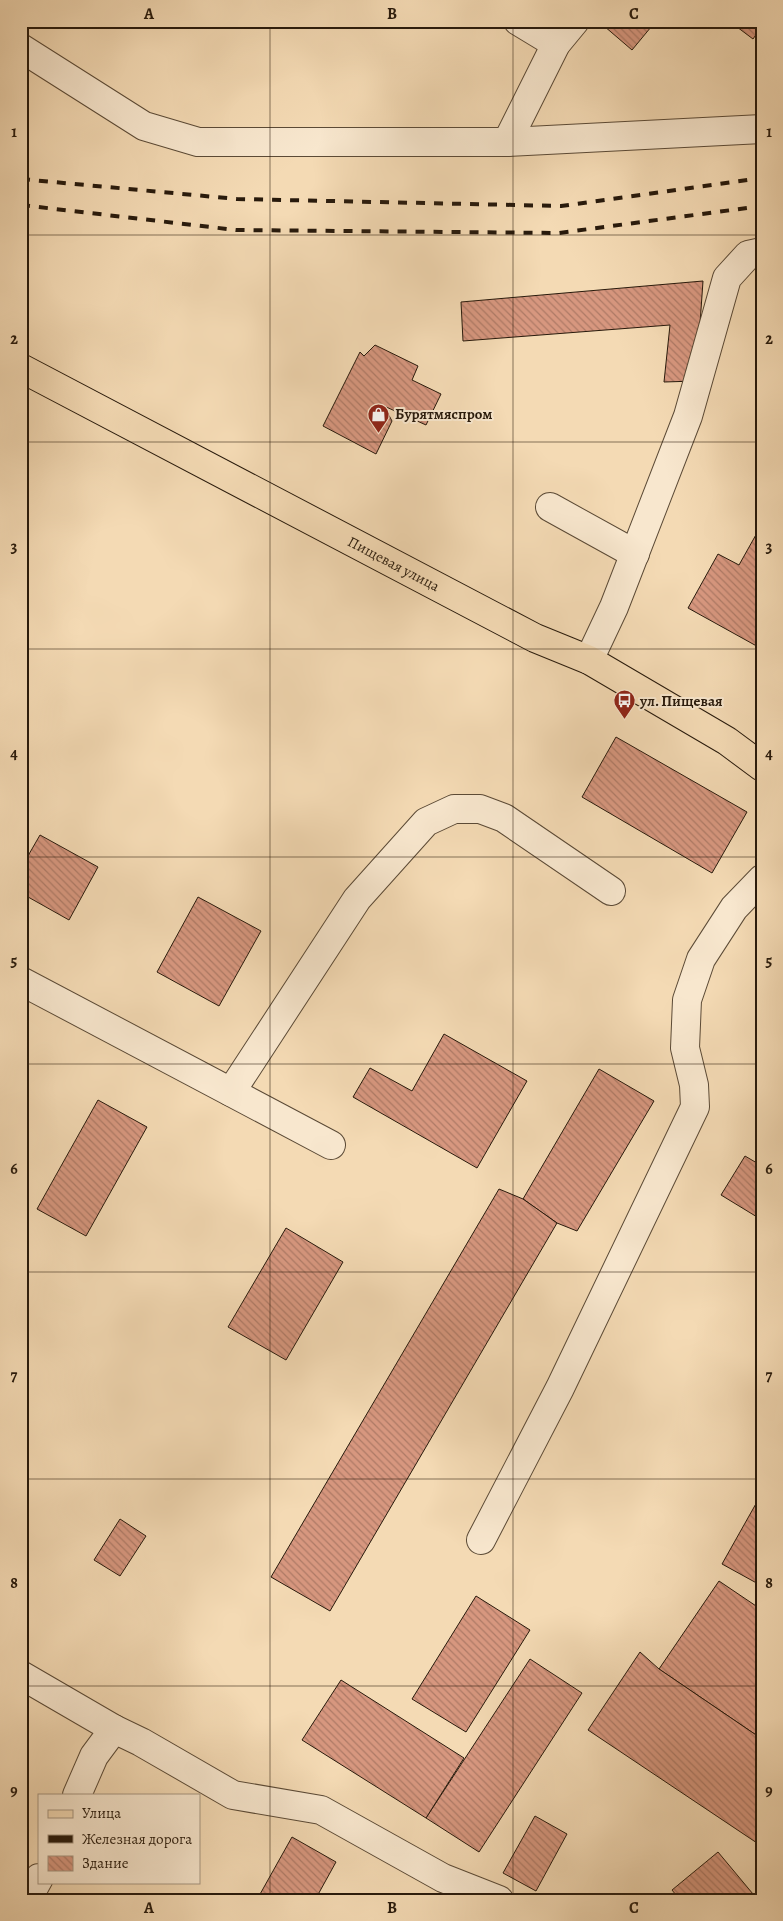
<svg xmlns="http://www.w3.org/2000/svg" width="783" height="1921" viewBox="0 0 783 1921" font-family="Alegreya,serif">
<defs>
<pattern id="building-back-hatch" width="6" height="6" patternUnits="userSpaceOnUse" patternTransform="scale(1.25)"><rect width="6" height="6" fill="#d7977f"/><path d="M-1 5l2 2M0 0l6 6M5-1l2 2" fill="none" stroke="#ae7a66"/></pattern>
</defs>
<rect width="100%" height="100%" fill="#f4dab4"/>
<filter id="stains"><feTurbulence type="fractalNoise" baseFrequency=".004" numOctaves="4"/><feColorMatrix values="0 0 0 0 .2 0 0 0 0 .09 0 0 0 0 .02 0 0 0 .5 -.17"/></filter>
<radialGradient id="worn" r=".72"><stop offset=".6" stop-color="#630" stop-opacity="0"/><stop offset="1" stop-color="#630" stop-opacity=".3"/></radialGradient>
<g fill="url(#building-back-hatch)" stroke="#281a0c">
<path d="M 384,21 L 400,21 L 397,28 Z"/>
<path d="M 607,21 L 656,21 L 632,50 L 604,26 Z"/>
<path d="M 729,21 L 762,21 L 762,26 L 753,39 Z"/>
<path d="M 703,281 L 696,381 L 664,382 L 670,325 L 463,341 L 461,302 Z"/>
<path d="M 375,345 L 418,366 L 412,380 L 441,394 L 426,425 L 384,406 L 392,421 L 376,454 L 323,426 L 360,352 L 364,356 Z"/>
<path d="M 762,524 L 762,649 L 688,608 L 718,554 L 739,565 Z"/>
<path d="M 616,737 L 747,812 L 712,873 L 582,797 Z"/>
<path d="M 40,835 L 98,867 L 69,920 L 21,893 L 21,868 Z"/>
<path d="M 198,897 L 261,931 L 219,1006 L 157,972 Z"/>
<path d="M 444,1034 L 527,1081 L 477,1168 L 353,1097 L 370,1068 L 412,1091 Z"/>
<path d="M 599,1069 L 654,1101 L 577,1231 L 557,1223 L 523,1199 Z"/>
<path d="M 98,1100 L 147,1127 L 86,1236 L 37,1209 Z"/>
<path d="M 745,1156 L 762,1166 L 762,1220 L 721,1195 Z"/>
<path d="M 499,1189 L 523,1199 L 557,1223 L 330,1611 L 271,1577 Z"/>
<path d="M 286,1228 L 343,1262 L 286,1360 L 228,1327 Z"/>
<path d="M 762,1493 L 762,1586 L 722,1564 Z"/>
<path d="M 120,1519 L 146,1536 L 120,1576 L 94,1560 Z"/>
<path d="M 719,1581 L 762,1610 L 762,1739 L 659,1669 Z"/>
<path d="M 476,1596 L 530,1630 L 466,1732 L 412,1699 Z"/>
<path d="M 640,1652 L 659,1669 L 762,1739 L 762,1843 L 760,1845 L 588,1730 Z"/>
<path d="M 530,1659 L 582,1693 L 479,1852 L 426,1818 Z"/>
<path d="M 341,1680 L 464,1758 L 426,1818 L 302,1740 Z"/>
<path d="M 535,1816 L 567,1834 L 536,1891 L 503,1873 Z"/>
<path d="M 292,1837 L 336,1862 L 315,1900 L 266,1900 L 259,1896 Z"/>
<path d="M 718,1852 L 758,1900 L 680,1900 L 672,1890 Z"/>
</g>
<g fill="none" stroke-linecap="round" stroke-linejoin="round">
<defs>
<g id="minor">
<path d="M 518,21 L 556,44"/>
<path d="M 21,48 L 144,126 L 198,142 L 507,142 L 762,129"/>
<path d="M 507,142 L 556,44 L 575,21"/>
<path d="M 550,507 L 635,554"/>
<path d="M 589,660 L 614,607 L 688,416 L 727,278 L 748,255 L 762,252"/>
<path d="M 21,981 L 331,1145"/>
<path d="M 231,1092 L 357,899 L 426,822 L 454,809 L 480,809 L 504,818 L 611,891"/>
<path d="M 481,1540 L 560,1388 L 695,1107 L 694,1085 L 685,1048 L 687,1000 L 701,959 L 734,908 L 762,879"/>
<path d="M 21,1675 L 114,1729"/>
<path d="M 77,1795 L 94,1756 L 114,1729 L 141,1742 L 233,1795 L 321,1810 L 443,1878 L 499,1900"/>
<path d="M 27,1900 L 39,1878"/>
</g>
<g id="major">
<path id="s1" d="M 21,368 L 535,638 L 589,660 L 727,741 L 762,767"/>
</g>
</defs>
<use href="#minor" stroke="#5b4a36" stroke-width="30"/>
<use href="#major" stroke="#281a0c" stroke-width="30"/>
<use href="#minor" stroke="#f8e7ce" stroke-width="28"/>
<use href="#major" stroke="#f4dab4" stroke-width="28"/>
<g stroke="#281a0c" stroke-width="4" stroke-dasharray="9 9" stroke-linecap="butt">
<path d="M 21,179 L 237,199 L 561,206 L 762,178"/>
<path d="M 21,205 L 236,230 L 559,233 L 762,206"/>
</g>
</g>
<path fill="none" stroke="#281a0c" stroke-width="1" stroke-opacity="0.55" d="M 270,21 L 270,1900M 513,21 L 513,1900M 21,235 L 762,235M 21,442 L 762,442M 21,649 L 762,649M 21,857 L 762,857M 21,1064 L 762,1064M 21,1272 L 762,1272M 21,1479 L 762,1479M 21,1686 L 762,1686"/>
<defs>
<symbol id="shop-pin" viewBox="-11 -11 22 30"><path d="M0 17L-7.5 6A9.5 9.5 0 1 1 7.5 6Z" fill="#8f2418" stroke="#f8e7ce"/><path d="M-5-2.5h2.3a2.7 3.5 0 0 1 5.4 0H5L5.5 6h-11ZM-1.5-2.5h3a1.5 2.3 0 0 0-3 0Z" fill="#fff"/></symbol>
<symbol id="bus-pin" viewBox="-11 -11 22 30"><path d="M0 17L-7.5 6A9.5 9.5 0 1 1 7.5 6Z" fill="#8f2418" stroke="#f8e7ce"/><path d="M-5-6H5V4H4V6H2V4H-2V6H-4V4H-5ZM-3.5-4V0h7V-4ZM-3.5 1.2v1.5H-2V1.2ZM2 1.2v1.5H3.5V1.2Z" fill="#fff"/></symbol>
</defs>
<g fill-rule="evenodd">
<use href="#shop-pin" x="366" y="402" width="25" height="34"/>
<use href="#bus-pin" x="612" y="688" width="25" height="34"/>
</g>
<g text-anchor="middle" dominant-baseline="central" stroke-width="4" stroke-linejoin="round" paint-order="stroke">
<g font-size="15" font-weight="bold" fill="#281a0c" stroke="#f8e7ce" text-anchor="start">
<text x="395" y="414">Бурятмяспром</text>
<text x="640" y="701">ул. Пищевая</text>
</g>
<g font-size="15" fill="#281a0c" stroke="#f8e7ce">
<text stroke="none"><textPath href="#s1" startOffset="421">Пищевая улица</textPath></text>
</g>
</g>
<rect width="783" height="1921" fill="none" stroke="#f4dab4" stroke-width="55"/>
<rect x="38" y="1794" width="162" height="90" fill="#f8e7ce" stroke="#a59580"/>
<rect x="48" y="1810" width="25" height="8" fill="#f4dab4" stroke="#a59580"/>
<text x="82" y="1818" font-size="15" fill="#281a0c">Улица</text>
<rect x="48" y="1835" width="25" height="8" fill="#281a0c" stroke="#a59580"/>
<text x="82" y="1844" font-size="15" fill="#281a0c">Железная дорога</text>
<rect x="48" y="1856" width="25" height="15" fill="url(#building-back-hatch)" stroke="#a59580"/>
<text x="82" y="1868" font-size="15" fill="#281a0c">Здание</text>
<rect x="28" y="28" width="728" height="1866" fill="none" stroke="#281a0c" stroke-width="2"/>
<g font-size="16" text-anchor="middle" font-weight="bold" fill="#281a0c">
<text x="149" y="19">A</text>
<text x="392" y="19">B</text>
<text x="634" y="19">C</text>
<text x="14" y="137">1</text>
<text x="769" y="137">1</text>
<text x="14" y="344">2</text>
<text x="769" y="344">2</text>
<text x="14" y="552">3</text>
<text x="769" y="552">3</text>
<text x="14" y="759">4</text>
<text x="769" y="759">4</text>
<text x="14" y="966">5</text>
<text x="769" y="966">5</text>
<text x="14" y="1174">6</text>
<text x="769" y="1174">6</text>
<text x="14" y="1381">7</text>
<text x="769" y="1381">7</text>
<text x="14" y="1588">8</text>
<text x="769" y="1588">8</text>
<text x="14" y="1796">9</text>
<text x="769" y="1796">9</text>
<text x="149" y="1913">A</text>
<text x="392" y="1913">B</text>
<text x="634" y="1913">C</text>
</g>
<rect width="100%" height="100%" filter="url(#stains)"/>
<rect width="100%" height="100%" fill="url(#worn)"/>
</svg>
